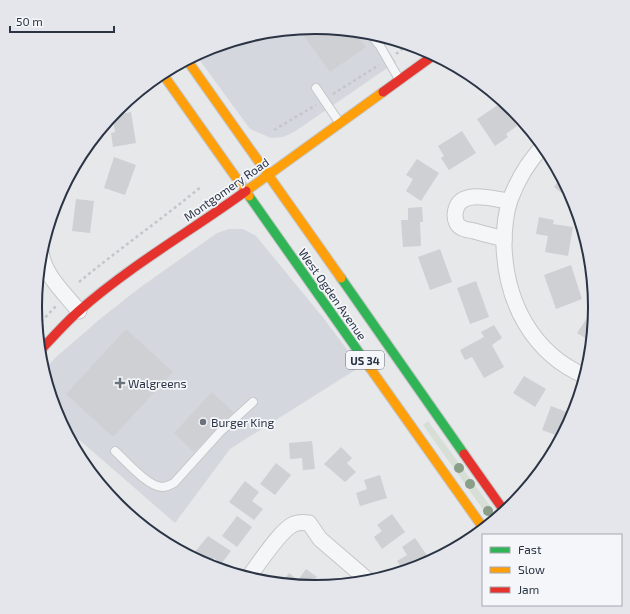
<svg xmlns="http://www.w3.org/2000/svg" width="630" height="614" viewBox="0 0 630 614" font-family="'Exo 2',sans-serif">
<rect width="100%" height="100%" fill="#e6e8ea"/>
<g fill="#d4d7dd">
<path d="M 315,27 L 370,32 L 377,35 L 396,62 L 294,132 L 283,137 L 271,138 L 250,129 L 196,55 L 208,48 L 261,32 Z"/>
<path d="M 229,229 L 243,229 L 256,236 L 325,320 L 360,367 L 230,449 L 175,523 L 61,424 L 56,414 L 43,372 L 55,358 L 100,319 L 138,289 L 217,233 Z"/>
</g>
<path fill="#d6ded6" d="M 428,421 L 498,517 L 492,522 L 423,425 Z"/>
<g fill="#ced0d3">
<path d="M 315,27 L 354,31 L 366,47 L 330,72 L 299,29 Z"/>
<path d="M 504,101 L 513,109 L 519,116 L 513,120 L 517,126 L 506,134 L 508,137 L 495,146 L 477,119 Z"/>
<path d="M 131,112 L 136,143 L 113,147 L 111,133 L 115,132 L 112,116 Z"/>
<path d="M 462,131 L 476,153 L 449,170 L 441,158 L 444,156 L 438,146 Z"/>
<path d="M 114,157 L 136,165 L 125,195 L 104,188 Z"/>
<path d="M 417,159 L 439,173 L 421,201 L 406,191 L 413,179 L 406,175 Z"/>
<path d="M 561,177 L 571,194 L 568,198 L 554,187 Z"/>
<path d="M 76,199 L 94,201 L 90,233 L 72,231 Z"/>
<path d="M 422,207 L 423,222 L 420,222 L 421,246 L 403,247 L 401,220 L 408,220 L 408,208 Z"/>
<path d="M 539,217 L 554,220 L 553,224 L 573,227 L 568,256 L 545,252 L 548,236 L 536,234 Z"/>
<path d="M 440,249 L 452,282 L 430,290 L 418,257 Z"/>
<path d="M 571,265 L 582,299 L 556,309 L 544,275 Z"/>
<path d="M 476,281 L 489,317 L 470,324 L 457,288 Z"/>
<path d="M 595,306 L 595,307 L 592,342 L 577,333 Z"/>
<path d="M 494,325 L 502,338 L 492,345 L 504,367 L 484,378 L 472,357 L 465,360 L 460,350 L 484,337 L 481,332 Z"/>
<path d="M 126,329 L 173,372 L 113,437 L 66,394 Z"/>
<path d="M 524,376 L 546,389 L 535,407 L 513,393 Z"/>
<path d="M 212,392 L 233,412 L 194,452 L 174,433 Z"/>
<path d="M 572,404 L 576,406 L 574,414 L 561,437 L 542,430 L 551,406 L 569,413 Z"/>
<path d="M 312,441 L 315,469 L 303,470 L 302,458 L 290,459 L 289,443 Z"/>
<path d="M 341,447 L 352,458 L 347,463 L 356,472 L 345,482 L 324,464 Z"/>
<path d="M 276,463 L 291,475 L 275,495 L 260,484 Z"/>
<path d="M 380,475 L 387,498 L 360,506 L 356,493 L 367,489 L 364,480 Z"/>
<path d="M 245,481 L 259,492 L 252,501 L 263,509 L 254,520 L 229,502 Z"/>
<path d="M 392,514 L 405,532 L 382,549 L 374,537 L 382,531 L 377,525 Z"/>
<path d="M 237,516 L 252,527 L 237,547 L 222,536 Z"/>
<path d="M 208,536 L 231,551 L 221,564 L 214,558 L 209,565 L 194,553 Z"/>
<path d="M 415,538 L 428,557 L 411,569 L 404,571 L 397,561 L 407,555 L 402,547 Z"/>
<path d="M 306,569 L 317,577 L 310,587 L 281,584 L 289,573 L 298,580 Z"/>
</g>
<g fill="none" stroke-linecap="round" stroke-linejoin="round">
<defs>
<g id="lane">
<path d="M 369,32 L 380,46 L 399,79"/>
<path d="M 316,88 L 339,122"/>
<path d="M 115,451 C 126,461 147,486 162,487 C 167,487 170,485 174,483 L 220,432 L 253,402"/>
</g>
<g id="street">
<path d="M 543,146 C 529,161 517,181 510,200 C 505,215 504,231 504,246 C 506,302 532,353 585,376"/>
<path d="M 504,239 C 494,236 484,234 474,231 C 470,230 465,230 462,228 C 457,226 455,220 455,215 C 457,187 491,199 509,201"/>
<path d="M 41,251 C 43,274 65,294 79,311"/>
<path d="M 248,578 C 258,565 280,530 294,524 C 299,522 303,522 309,523 L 320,539 L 370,582"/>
</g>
<g id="fast">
<path d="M 249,196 L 370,368"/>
<path d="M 341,278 L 464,454"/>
</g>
<g id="slow">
<path d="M 187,60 L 341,278"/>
<path d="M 162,73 L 249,196"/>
<path d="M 246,191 L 383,92"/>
<path d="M 370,368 L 484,529"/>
</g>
<g id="jam">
<path d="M 383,92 L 434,55"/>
<path d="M 39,352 C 52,338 65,323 80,310 C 131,265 191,231 246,191"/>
<path d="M 464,454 L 505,512"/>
</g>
</defs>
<use href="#lane" stroke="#c4c6c8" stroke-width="10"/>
<use href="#street" stroke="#c4c6c8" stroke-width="17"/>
<use href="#fast" stroke="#c4c6c8" stroke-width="11"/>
<use href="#slow" stroke="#c4c6c8" stroke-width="11"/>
<use href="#jam" stroke="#c4c6c8" stroke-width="11"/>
<g stroke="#c5c6ca" stroke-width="2.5" stroke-dasharray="3 3" stroke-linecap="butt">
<path d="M 396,54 L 409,44"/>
<path d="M 333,94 L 379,65"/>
<path d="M 274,130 L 316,105"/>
<path d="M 79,282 C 119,249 162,219 202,186"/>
<path d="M 37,326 L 57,305"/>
</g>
<use href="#lane" stroke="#f5f6f7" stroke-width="8"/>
<use href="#street" stroke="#f5f6f7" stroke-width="15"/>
<use href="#fast" stroke="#30b455" stroke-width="9"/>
<use href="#slow" stroke="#ff9f0a" stroke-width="9"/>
<use href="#jam" stroke="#e5322d" stroke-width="9"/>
</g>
<g fill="#8a9e88">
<circle cx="459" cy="468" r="5"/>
<circle cx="470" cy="484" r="5"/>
<circle cx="488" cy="511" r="5"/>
</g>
<g fill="#6c737f" stroke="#f4f6f9" stroke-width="1.5">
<path d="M118 377h4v4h4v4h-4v4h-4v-4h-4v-4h4z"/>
<circle cx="203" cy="422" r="4"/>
</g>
<g text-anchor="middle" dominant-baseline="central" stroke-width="3.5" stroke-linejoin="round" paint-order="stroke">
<rect fill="#f4f6f9" stroke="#676e7b" stroke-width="1" x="346" y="351" width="38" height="18" rx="3"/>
<g font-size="11" font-weight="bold" fill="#2b3445">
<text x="365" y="360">US 34</text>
</g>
<g font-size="12" fill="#2b3445" stroke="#f4f6f9">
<text transform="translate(226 189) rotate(-35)">Montgomery Road</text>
<text transform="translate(333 294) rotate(55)">West Ogden Avenue</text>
</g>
<g font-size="12" fill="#2b3445" stroke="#f4f6f9" text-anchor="start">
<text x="128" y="383">Walgreens</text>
<text x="211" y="422">Burger King</text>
</g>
</g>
<path d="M0 0H630V614H0ZM42 307a273 273 0 1 1 546 0a273 273 0 1 1-546 0Z" fill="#e4e6eb" fill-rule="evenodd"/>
<path fill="none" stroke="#2b3445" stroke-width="2" d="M42 307a273 273 0 1 1 546 0a273 273 0 1 1-546 0Z"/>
<rect x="482" y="534" width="140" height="72" fill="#f4f6f9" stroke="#a4a8b1"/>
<rect x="490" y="547" width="20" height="6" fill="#30b455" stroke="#a4a8b1"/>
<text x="518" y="554" font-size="12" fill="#2b3445">Fast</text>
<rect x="490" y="567" width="20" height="6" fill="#ff9f0a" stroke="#a4a8b1"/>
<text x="518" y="574" font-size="12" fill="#2b3445">Slow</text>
<rect x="490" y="587" width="20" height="6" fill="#e5322d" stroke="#a4a8b1"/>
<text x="518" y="594" font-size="12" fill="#2b3445">Jam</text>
<path d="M10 26v6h104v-6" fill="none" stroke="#2b3445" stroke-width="2"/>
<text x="16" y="26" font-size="12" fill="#2b3445" stroke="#f4f6f9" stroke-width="3" paint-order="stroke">50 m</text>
</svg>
